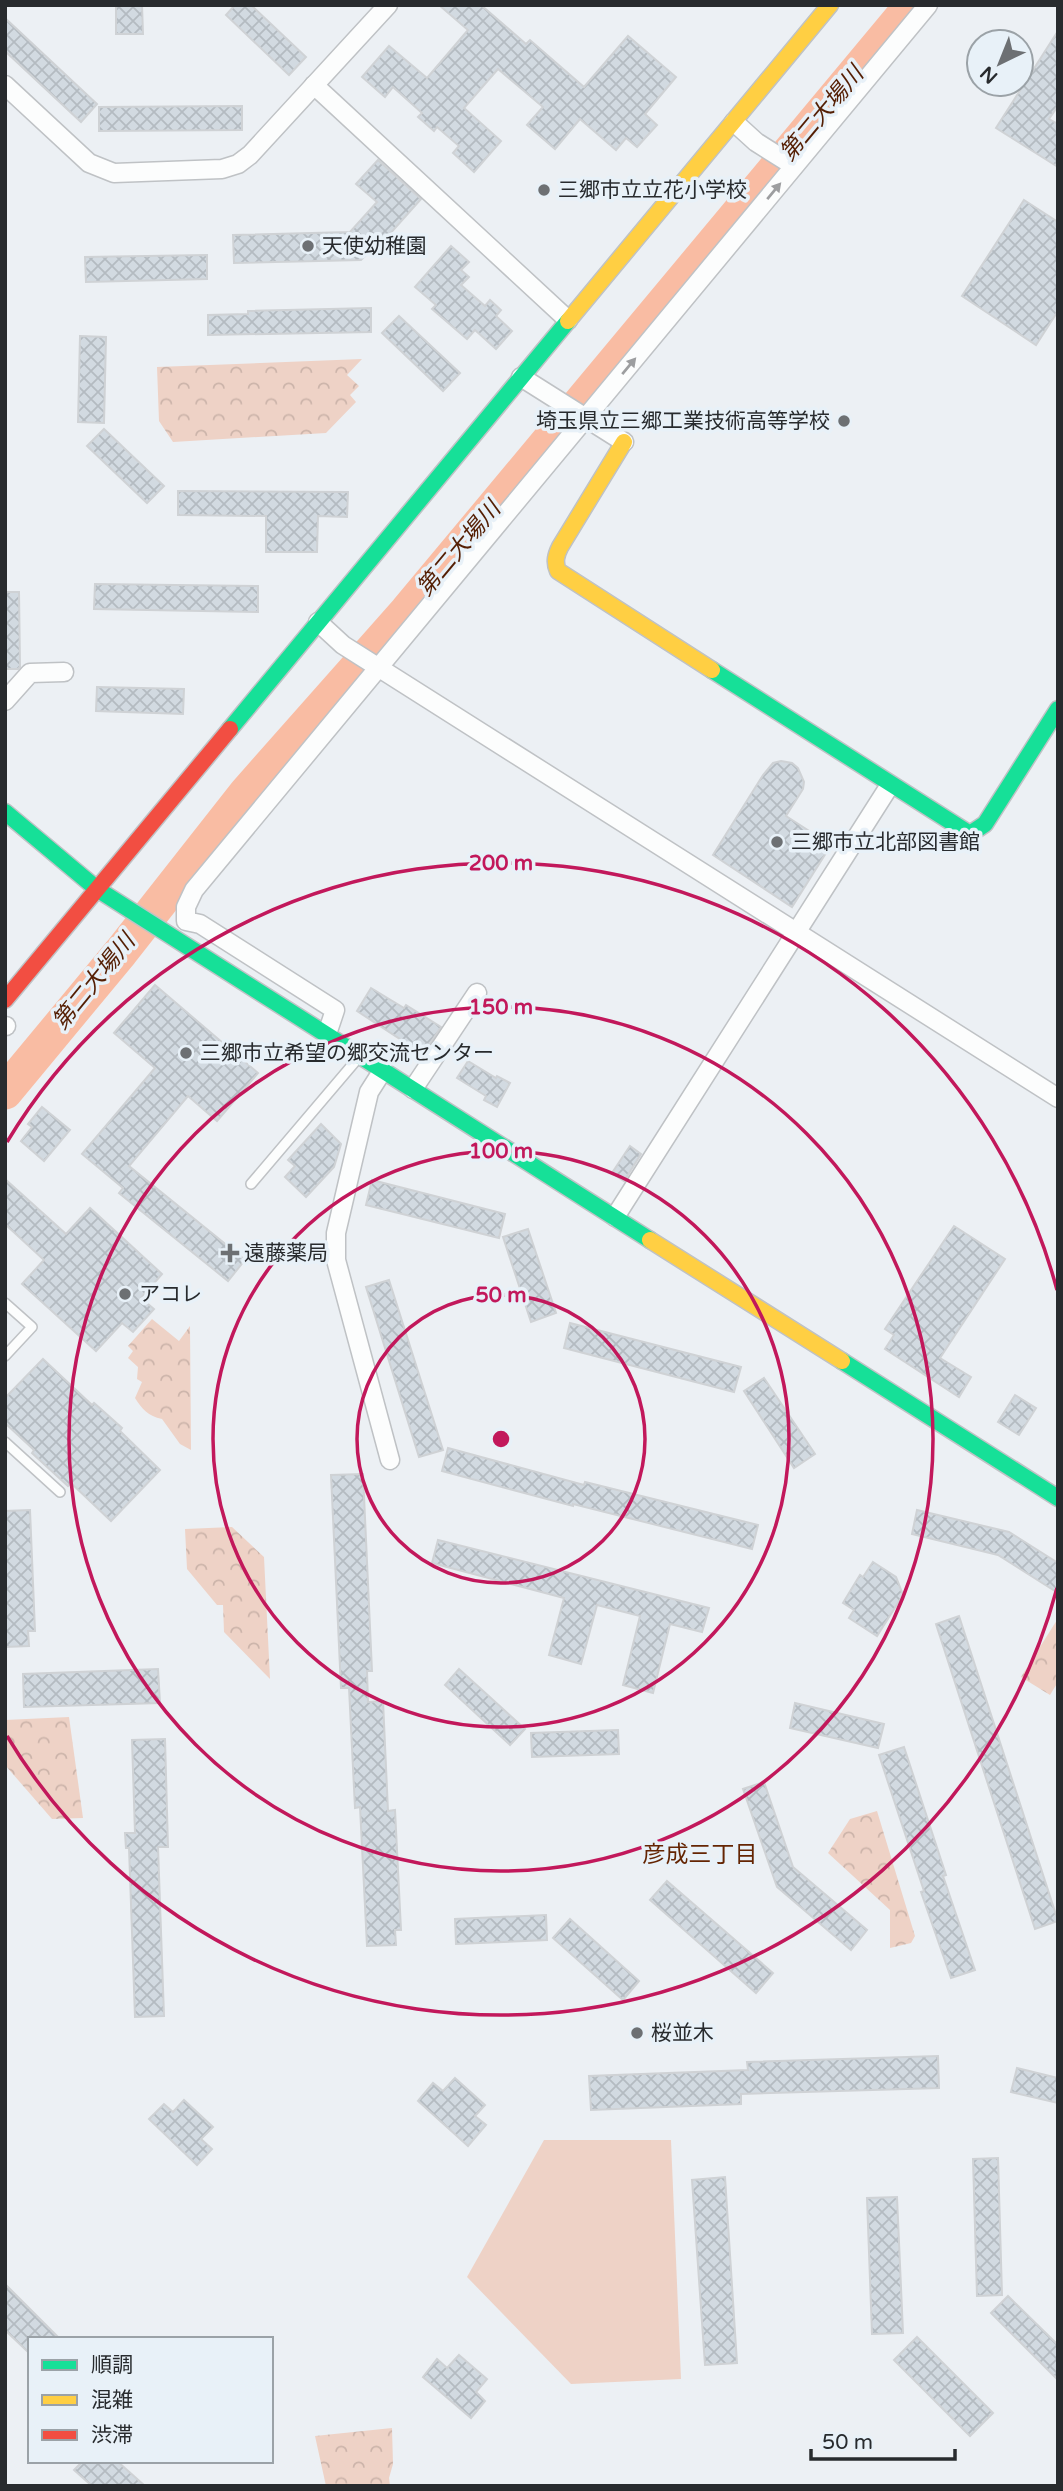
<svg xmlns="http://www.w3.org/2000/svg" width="1063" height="2491" viewBox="0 0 1063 2491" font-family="'Varela Round','Noto Sans JP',sans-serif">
<defs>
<pattern id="park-crowns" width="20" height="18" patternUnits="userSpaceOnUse" patternTransform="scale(1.75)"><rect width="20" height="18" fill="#eed2c6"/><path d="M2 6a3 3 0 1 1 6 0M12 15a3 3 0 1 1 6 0" fill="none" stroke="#ccb4aa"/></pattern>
<pattern id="building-cross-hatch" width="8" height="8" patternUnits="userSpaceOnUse" patternTransform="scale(1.75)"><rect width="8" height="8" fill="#d2dae1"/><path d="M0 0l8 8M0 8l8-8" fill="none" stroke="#b4bbc1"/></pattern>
</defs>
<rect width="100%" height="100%" fill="#ecf0f4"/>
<g fill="url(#park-crowns)">
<path d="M 362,359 L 347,375 L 359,386 L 350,395 L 356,402 L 326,433 L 173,442 L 159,421 L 157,367 Z"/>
<path d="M 152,1319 L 179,1341 L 190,1326 L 191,1450 L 180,1444 L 162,1419 C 148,1416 142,1409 135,1398 L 142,1382 L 137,1379 L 138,1367 L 128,1358 L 133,1351 L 128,1346 Z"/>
<path d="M 232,1527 L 264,1557 L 270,1679 L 224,1632 L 223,1605 L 217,1605 L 187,1569 L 185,1529 Z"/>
<path d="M 1057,1620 L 1058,1682 L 1050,1695 L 1021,1677 Z"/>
<path d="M 69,1717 L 83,1818 L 52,1819 L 5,1765 L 5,1720 Z"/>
<path d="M 877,1811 L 915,1936 L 911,1943 L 890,1948 L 890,1910 L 828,1853 L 850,1819 Z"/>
<path d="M 392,2428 L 393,2464 L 389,2478 L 390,2486 L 326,2486 L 315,2436 Z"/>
</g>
<path fill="#eed2c6" d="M 544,2140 L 671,2140 L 681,2379 L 571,2384 L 467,2277 Z"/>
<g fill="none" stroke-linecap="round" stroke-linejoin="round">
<path stroke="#f9bca3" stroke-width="35" d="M 5,1092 L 121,952 L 246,793 L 407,611 L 912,5"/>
</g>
<g fill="url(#building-cross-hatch)" stroke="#cfd2d5" stroke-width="2">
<path d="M 116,5 L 142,5 L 143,34 L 116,34 Z"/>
<path d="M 235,5 L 251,5 L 306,57 L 289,75 L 226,15 Z"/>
<path d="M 439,5 L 481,5 L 526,44 L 530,40 L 584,87 L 628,36 L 676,77 L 645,114 L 657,125 L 637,147 L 626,138 L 616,150 L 580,119 L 555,149 L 527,125 L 543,107 L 498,69 L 464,108 L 501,141 L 474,172 L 453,153 L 459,146 L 437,127 L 434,131 L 418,117 L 422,113 L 393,87 L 385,97 L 362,77 L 389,46 L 427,78 L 468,30 Z"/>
<path d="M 5,18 L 97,104 L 81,122 L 5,51 Z"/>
<path d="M 1058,31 L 1058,106 L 1049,119 L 1058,124 L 1058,167 L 996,128 Z"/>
<path d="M 242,106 L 242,130 L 99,131 L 99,107 Z"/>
<path d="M 378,160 L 421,199 L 371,255 L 368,253 L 361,260 L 234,263 L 233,235 L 350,232 L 377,202 L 356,184 Z"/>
<path d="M 1024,200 L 1058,222 L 1058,311 L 1036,345 L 962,296 Z"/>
<path d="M 451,246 L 469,262 L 461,270 L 469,277 L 461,285 L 485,306 L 490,300 L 501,310 L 496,316 L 512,331 L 496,349 L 475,330 L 467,339 L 432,309 L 436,305 L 415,287 Z"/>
<path d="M 207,255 L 207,279 L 86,282 L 85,257 Z"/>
<path d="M 371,308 L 371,332 L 208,335 L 208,315 L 248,314 L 248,311 Z"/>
<path d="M 399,316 L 460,373 L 443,391 L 382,333 Z"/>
<path d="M 80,336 L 106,337 L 104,423 L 78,422 Z"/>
<path d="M 104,429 L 164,486 L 147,503 L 87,446 Z"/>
<path d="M 178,491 L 348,492 L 347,517 L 318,516 L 317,552 L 266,552 L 266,516 L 178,515 Z"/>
<path d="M 95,584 L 258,586 L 258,612 L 94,609 Z"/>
<path d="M 5,592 L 19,592 L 20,667 L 18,669 L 5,669 Z"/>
<path d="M 97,687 L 184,689 L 183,714 L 96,711 Z"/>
<path d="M 781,761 L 792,763 L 798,768 L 804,782 L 803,789 L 786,816 L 831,845 L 792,907 L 713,855 L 763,775 L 773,763 Z"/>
<path d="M 155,985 L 258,1073 L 217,1121 L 188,1096 L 129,1166 L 245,1260 L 228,1281 L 119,1193 L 123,1188 L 82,1154 L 155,1068 L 114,1033 Z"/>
<path d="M 371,988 L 404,1008 L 406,1005 L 441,1027 L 423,1054 L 357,1011 Z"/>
<path d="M 468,1061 L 496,1078 L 497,1076 L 510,1083 L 497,1107 L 484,1100 L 486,1096 L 457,1078 Z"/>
<path d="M 42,1107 L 70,1130 L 44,1161 L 21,1141 L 32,1127 L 28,1124 Z"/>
<path d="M 321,1124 L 341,1144 L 334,1167 L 306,1197 L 285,1177 L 295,1166 L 288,1160 Z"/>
<path d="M 630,1146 L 641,1154 L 624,1181 L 612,1173 Z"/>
<path d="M 5,1179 L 66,1234 L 90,1208 L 162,1274 L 141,1298 L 154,1309 L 133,1332 L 122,1323 L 96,1351 L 22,1284 L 44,1260 L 5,1224 Z"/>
<path d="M 372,1180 L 505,1214 L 499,1238 L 366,1205 Z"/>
<path d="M 954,1226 L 1005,1259 L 940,1358 L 971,1377 L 959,1397 L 885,1349 L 894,1335 L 885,1329 Z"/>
<path d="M 528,1229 L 556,1313 L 531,1322 L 503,1237 Z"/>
<path d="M 389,1280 L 443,1450 L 419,1457 L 366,1287 Z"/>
<path d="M 570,1323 L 741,1367 L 734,1392 L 564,1348 Z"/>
<path d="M 43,1359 L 92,1405 L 94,1403 L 122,1428 L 120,1431 L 160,1470 L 111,1521 L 71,1483 L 68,1486 L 32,1453 L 34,1450 L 5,1423 L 5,1398 Z"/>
<path d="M 764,1378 L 815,1454 L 794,1468 L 744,1391 Z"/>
<path d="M 1015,1395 L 1036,1408 L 1019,1435 L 998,1422 Z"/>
<path d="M 448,1448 L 584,1485 L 585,1482 L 758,1525 L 752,1549 L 573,1504 L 573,1506 L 442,1471 Z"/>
<path d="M 363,1474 L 372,1671 L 367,1671 L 368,1702 L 383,1701 L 388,1811 L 395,1810 L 401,1930 L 395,1930 L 396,1945 L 367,1946 L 360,1807 L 355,1808 L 349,1688 L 341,1688 L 331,1475 Z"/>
<path d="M 30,1510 L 35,1631 L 28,1631 L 29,1646 L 5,1647 L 5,1511 Z"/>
<path d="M 917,1510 L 1009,1532 L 1058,1563 L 1058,1593 L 998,1555 L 912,1534 Z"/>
<path d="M 438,1540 L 709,1608 L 702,1632 L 670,1624 L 653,1693 L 623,1685 L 640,1616 L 597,1605 L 581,1664 L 549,1655 L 564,1598 L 432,1563 Z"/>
<path d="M 873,1562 L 896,1577 L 903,1595 L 877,1636 L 849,1618 L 854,1610 L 843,1603 L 860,1575 L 863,1577 Z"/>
<path d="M 959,1616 L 1058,1921 L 1035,1929 L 936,1624 Z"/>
<path d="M 158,1669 L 160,1703 L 24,1707 L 23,1674 Z"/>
<path d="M 459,1669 L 525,1729 L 510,1745 L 445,1685 Z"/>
<path d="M 795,1703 L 884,1724 L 878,1748 L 790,1728 Z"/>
<path d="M 618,1730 L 619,1754 L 532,1757 L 531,1733 Z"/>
<path d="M 165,1739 L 168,1847 L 158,1847 L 164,2016 L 135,2017 L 129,1848 L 126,1848 L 125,1833 L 135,1833 L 132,1740 Z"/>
<path d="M 904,1747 L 946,1875 L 943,1876 L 975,1970 L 951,1978 L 921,1892 L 924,1891 L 879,1755 Z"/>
<path d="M 764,1782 L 793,1867 L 867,1930 L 851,1950 L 777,1887 L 743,1789 Z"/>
<path d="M 667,1881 L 773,1973 L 756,1993 L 650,1900 Z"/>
<path d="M 546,1915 L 547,1940 L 456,1944 L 455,1919 Z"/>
<path d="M 570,1919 L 639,1981 L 623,2000 L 553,1938 Z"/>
<path d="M 938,2056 L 939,2088 L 741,2094 L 741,2104 L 591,2110 L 589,2076 L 748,2070 L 747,2062 Z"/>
<path d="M 1017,2068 L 1058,2078 L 1058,2103 L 1011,2092 Z"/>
<path d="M 455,2078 L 485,2105 L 475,2116 L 486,2125 L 468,2146 L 418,2101 L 433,2083 L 443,2091 Z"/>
<path d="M 184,2100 L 213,2127 L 201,2139 L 212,2149 L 197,2165 L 149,2119 L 164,2104 L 173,2112 Z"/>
<path d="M 998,2158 L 1002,2295 L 977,2296 L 973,2159 Z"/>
<path d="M 725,2177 L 737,2363 L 705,2365 L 692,2180 Z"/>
<path d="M 897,2197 L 903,2333 L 872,2334 L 867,2198 Z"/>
<path d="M 5,2284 L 60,2339 L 30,2339 L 30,2354 L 5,2330 Z"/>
<path d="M 1008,2296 L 1058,2345 L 1058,2380 L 991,2313 Z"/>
<path d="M 917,2337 L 993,2413 L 970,2436 L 894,2360 Z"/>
<path d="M 459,2355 L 487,2379 L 476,2392 L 485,2401 L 471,2418 L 423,2377 L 437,2359 L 447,2368 Z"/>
<path d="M 83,2461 L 117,2461 L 145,2486 L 92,2486 L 74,2470 Z"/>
</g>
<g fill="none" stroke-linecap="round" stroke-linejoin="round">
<defs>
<g id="lane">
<path d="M 251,1184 L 359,1057"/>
<path d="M 5,1303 L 32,1327 L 5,1356"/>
<path d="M 5,1442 L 60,1492"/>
</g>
<g id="street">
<path d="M 5,85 L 89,163 L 114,173 L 222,169 L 238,164 L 250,155 L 388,5"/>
<path d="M 314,85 L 568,320"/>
<path d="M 734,122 L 756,142 L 794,166"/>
<path d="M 521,377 L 624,442"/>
<path d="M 318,622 L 343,645 L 1058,1098"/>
<path d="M 5,701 L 30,673 L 64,672"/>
<path d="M 5,1026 L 6,1026"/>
<path d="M 327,1034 L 335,1010 L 200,924 L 186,921 L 186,907 L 194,890 L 928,5"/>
<path d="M 383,1070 L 369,1092 L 336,1233 L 336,1260 L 390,1460"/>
<path d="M 413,1089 L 477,993"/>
<path d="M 615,1217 L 890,785"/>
</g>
<g id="fast">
<path d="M 712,670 L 970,834 L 985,824 L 1058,709"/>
<path d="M 230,729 L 568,321"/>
<path d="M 5,812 L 97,889 L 650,1240"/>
<path d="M 842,1361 L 1058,1498"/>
</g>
<g id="slow">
<path d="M 568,321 L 830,5"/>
<path d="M 624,442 L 560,547 C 556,555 554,562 558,571 L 712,670"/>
<path d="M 650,1240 L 842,1361"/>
</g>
<path id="jam" d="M 5,1000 L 230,729"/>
</defs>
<use href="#lane" stroke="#bfc2c5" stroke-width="12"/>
<use href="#street" stroke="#bfc2c5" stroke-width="21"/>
<use href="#fast" stroke="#bfc2c5" stroke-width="19"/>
<use href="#slow" stroke="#bfc2c5" stroke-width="19"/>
<use href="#jam" stroke="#bfc2c5" stroke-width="19"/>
<use href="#lane" stroke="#fcfdfd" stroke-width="9"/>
<use href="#street" stroke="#fcfdfd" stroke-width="18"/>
<use href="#fast" stroke="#16e098" stroke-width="16"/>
<use href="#slow" stroke="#ffcf43" stroke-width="16"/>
<use href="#jam" stroke="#f24e42" stroke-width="16"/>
</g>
<defs><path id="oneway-solid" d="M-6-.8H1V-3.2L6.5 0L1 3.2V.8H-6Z" transform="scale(1.75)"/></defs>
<g fill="#9d9ea0">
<use href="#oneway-solid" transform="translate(774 191) rotate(-50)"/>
<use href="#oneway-solid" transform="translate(629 366) rotate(-50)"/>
</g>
<g fill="none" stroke="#c2185b" stroke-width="3.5">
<circle cx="501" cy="1439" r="144"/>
<circle cx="501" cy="1439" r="288"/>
<circle cx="501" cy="1439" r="432"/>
<path d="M1057 1588A576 576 0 0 1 7 1736M7 1142A576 576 0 0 1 1057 1290"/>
</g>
<g fill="#6d7073" stroke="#e8f1f8" stroke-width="2.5">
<circle cx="544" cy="190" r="7"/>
<circle cx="308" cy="246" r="7"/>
<circle cx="844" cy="421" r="7"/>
<circle cx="777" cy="842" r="7"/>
<circle cx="186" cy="1053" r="7"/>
<path d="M226.5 1242.5h7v7h7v7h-7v7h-7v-7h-7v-7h7z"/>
<circle cx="125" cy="1294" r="7"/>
<circle cx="637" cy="2033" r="7"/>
</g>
<g text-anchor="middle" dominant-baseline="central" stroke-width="7" stroke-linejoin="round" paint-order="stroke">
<g font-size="21" fill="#282b2e" stroke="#e8f1f8" text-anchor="start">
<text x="558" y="190">三郷市立立花小学校</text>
<text x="322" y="246">天使幼稚園</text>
<text x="830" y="421" text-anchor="end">埼玉県立三郷工業技術高等学校</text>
<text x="791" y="842">三郷市立北部図書館</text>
<text x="200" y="1053">三郷市立希望の郷交流センター</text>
<text x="244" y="1253">遠藤薬局</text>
<text x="139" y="1294">アコレ</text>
<text x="651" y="2033">桜並木</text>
</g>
<g font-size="23" font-style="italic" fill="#541e03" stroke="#e8f1f8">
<text transform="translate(822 114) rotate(-50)">第二大場川</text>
<text transform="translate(459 549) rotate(-50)">第二大場川</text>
<text transform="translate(94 982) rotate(-51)">第二大場川</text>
</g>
<g font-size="23" fill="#642503" stroke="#e8f1f8">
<text x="700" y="1855">彦成三丁目</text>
</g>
</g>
<circle cx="501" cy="1439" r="10" fill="#c2185b" stroke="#e8f1f8" stroke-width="3.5"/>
<g font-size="21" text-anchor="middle" font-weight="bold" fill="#c2185b" stroke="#e8f1f8" stroke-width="7" stroke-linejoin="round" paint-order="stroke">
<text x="501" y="870">200 m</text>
<text x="501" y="1014">150 m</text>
<text x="501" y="1158">100 m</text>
<text x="501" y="1302">50 m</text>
</g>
<rect width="1063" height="2491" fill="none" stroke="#282b2e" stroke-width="14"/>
<rect x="28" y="2337" width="245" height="126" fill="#e8f1f8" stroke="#9ba2a7" stroke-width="2"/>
<rect x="42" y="2360" width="35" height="10" fill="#16e098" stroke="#9ba2a7" stroke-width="2"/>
<text x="91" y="2372" font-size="21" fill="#282b2e">順調</text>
<rect x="42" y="2395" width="35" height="10" fill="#ffcf43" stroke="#9ba2a7" stroke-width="2"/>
<text x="91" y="2407" font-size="21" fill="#282b2e">混雑</text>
<rect x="42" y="2430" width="35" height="10" fill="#f24e42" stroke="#9ba2a7" stroke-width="2"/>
<text x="91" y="2442" font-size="21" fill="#282b2e">渋滞</text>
<g transform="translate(1000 63) rotate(223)"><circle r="33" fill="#e8f1f8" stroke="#9ba2a7" stroke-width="2"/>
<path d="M0-5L12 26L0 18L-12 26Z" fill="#6d7073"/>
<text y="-10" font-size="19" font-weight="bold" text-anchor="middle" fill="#282b2e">N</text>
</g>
<path d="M811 2449v10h144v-10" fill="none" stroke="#282b2e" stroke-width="3.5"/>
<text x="822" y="2449" font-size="21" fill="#282b2e" stroke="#e8f1f8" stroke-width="5" paint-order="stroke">50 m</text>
</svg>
